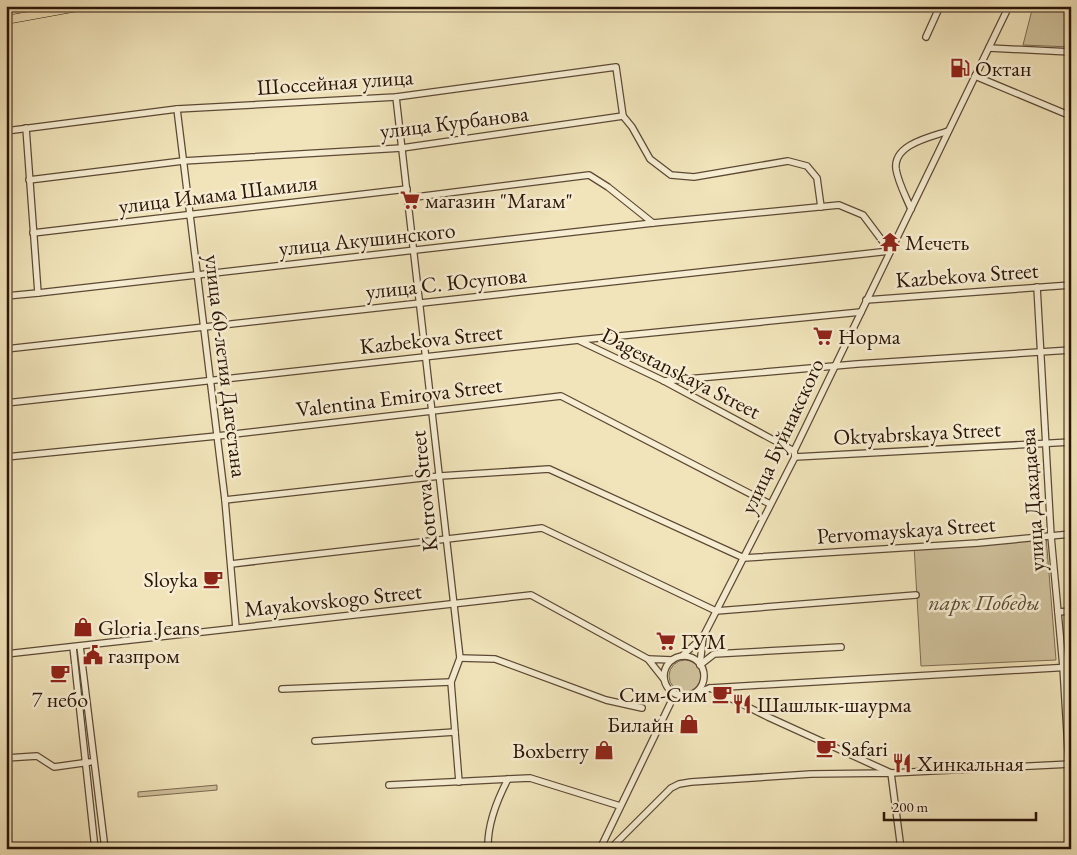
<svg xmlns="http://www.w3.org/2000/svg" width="1077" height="855" viewBox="0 0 1077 855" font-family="'EB Garamond',serif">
<rect width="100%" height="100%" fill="#f1e4ba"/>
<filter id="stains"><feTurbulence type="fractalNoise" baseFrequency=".004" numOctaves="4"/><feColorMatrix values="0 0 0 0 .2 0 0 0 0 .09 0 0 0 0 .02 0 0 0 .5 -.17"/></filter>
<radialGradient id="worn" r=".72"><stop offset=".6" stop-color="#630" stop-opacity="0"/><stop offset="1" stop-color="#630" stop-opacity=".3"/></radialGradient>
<g fill="#cfc19c" stroke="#7d6b52">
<path d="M 1033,6 L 1071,6 L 1071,47 L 1023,45 Z"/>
<path d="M 1046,536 L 1056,660 L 921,666 L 914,546 Z"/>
<circle cx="685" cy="676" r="16"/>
<path d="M 217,785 L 217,790 L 138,797 L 138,792 Z"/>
</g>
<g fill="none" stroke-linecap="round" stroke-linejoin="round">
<defs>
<g id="minor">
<path d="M 926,37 L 940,6"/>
<path d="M 989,48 L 1071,52"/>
<path d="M 975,76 L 1071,116"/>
<path d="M 396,97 L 460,658 L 451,682 L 459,782"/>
<path d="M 177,109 L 225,500 L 236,628"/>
<path d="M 26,128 L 38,293"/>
<path d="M 6,131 L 177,109 L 396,97 L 616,67 L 623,116"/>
<path d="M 29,180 L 183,161 L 402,148 L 623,116 L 632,127 L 650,159 L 671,175 L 694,177 L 788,161 L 807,166 L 817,178 L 821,207"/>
<path d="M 408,198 L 589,175 L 608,187 L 653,223"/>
<path d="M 911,209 C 906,197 898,182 896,169 C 893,144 931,137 948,131"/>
<path d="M 33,233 L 407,189"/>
<path d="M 1037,287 L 1051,536 L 1063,667 L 1071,799"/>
<path d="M 6,296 L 38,293 L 653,223 L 839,205 L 863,215 L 890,251"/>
<path d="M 866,300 L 1071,285"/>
<path d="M 580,341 L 664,381 L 794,451"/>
<path d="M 6,349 L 890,251"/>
<path d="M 664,381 L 857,364 L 1071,350"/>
<path d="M 6,403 L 579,340 L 861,312"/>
<path d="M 6,457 L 217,436 L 561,396 L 770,504"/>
<path d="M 795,457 L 1071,442"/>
<path d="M 225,500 L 440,476 L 549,469 L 744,558 L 978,543 L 1071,534"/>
<path d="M 231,564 L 542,528 L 716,611 L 916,595"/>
<path d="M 1058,612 L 1071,611"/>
<path d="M 80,646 L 105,849"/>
<path d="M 73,647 L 95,849"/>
<path d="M 6,654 L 531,595 L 648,659"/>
<circle cx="684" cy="676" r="20"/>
<path d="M 682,656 L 703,637"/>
<path d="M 460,658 L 495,659 L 606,700 L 642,708"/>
<path d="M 700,665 L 703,637 L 795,457 L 794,451 L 1009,6"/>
<path d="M 700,665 L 714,654 L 841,647"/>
<path d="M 663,678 L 648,659 L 672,660"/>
<path d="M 710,688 L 768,717 L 891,773 L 1071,764"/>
<path d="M 282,689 L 451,682"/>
<path d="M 693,694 L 710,688 L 1071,667"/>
<path d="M 315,741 L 455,732"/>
<path d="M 6,758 L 37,756 L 54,767 L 90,762"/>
<path d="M 389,785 L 530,778 L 620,806"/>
<path d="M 488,849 C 487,824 497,800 508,779"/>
<path d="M 600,849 L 671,702"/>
<path d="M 610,849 L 671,788 L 679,784 L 691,782 L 811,774 L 891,773 L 901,849"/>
</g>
<path id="highway" d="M 6,20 L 83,6"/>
</defs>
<use href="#minor" stroke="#5c4934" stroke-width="8"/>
<use href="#highway" stroke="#2b1508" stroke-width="9"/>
<use href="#minor" stroke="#f6edd2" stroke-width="5.5"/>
<use href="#highway" stroke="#f1e4ba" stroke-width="8"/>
</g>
<defs>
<symbol id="fuel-bare" viewBox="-9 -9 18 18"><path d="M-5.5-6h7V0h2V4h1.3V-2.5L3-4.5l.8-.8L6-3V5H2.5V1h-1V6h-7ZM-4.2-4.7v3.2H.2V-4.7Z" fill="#8f2418" stroke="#f6edd2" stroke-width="2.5" paint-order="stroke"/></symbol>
<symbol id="supermarket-bare" viewBox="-9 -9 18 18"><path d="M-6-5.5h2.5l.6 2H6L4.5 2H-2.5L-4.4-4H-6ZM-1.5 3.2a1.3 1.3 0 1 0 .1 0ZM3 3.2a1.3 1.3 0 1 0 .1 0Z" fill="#8f2418" stroke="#f6edd2" stroke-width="2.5" paint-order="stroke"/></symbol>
<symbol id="temple-bare" viewBox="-9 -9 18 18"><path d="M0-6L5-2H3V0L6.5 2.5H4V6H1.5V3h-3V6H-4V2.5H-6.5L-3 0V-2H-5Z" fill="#8f2418" stroke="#f6edd2" stroke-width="2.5" paint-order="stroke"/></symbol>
<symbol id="cafe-bare" viewBox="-9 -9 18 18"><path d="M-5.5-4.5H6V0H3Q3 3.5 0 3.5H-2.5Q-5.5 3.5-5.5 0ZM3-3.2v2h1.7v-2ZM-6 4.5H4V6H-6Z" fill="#8f2418" stroke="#f6edd2" stroke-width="2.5" paint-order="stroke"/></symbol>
<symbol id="shop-bare" viewBox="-9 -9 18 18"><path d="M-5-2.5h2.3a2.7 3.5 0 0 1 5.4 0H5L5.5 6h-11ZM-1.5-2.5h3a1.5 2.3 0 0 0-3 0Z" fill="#8f2418" stroke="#f6edd2" stroke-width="2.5" paint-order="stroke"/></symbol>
<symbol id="civic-bare" viewBox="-9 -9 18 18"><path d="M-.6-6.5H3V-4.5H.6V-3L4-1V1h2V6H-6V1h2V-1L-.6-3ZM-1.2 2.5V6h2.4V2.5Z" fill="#8f2418" stroke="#f6edd2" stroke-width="2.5" paint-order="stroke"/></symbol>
<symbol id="restaurant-bare" viewBox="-9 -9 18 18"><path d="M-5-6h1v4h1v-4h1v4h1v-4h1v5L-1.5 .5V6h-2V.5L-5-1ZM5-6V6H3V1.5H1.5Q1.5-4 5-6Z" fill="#8f2418" stroke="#f6edd2" stroke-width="2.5" paint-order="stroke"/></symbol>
</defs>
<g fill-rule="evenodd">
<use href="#fuel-bare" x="946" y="54" width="28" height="28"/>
<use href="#supermarket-bare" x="396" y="186" width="28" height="28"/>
<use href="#temple-bare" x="876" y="228" width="28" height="28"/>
<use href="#supermarket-bare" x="809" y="322" width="28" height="28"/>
<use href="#cafe-bare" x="199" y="565" width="28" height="28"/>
<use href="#shop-bare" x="69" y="613" width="28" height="28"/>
<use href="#supermarket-bare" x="652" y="627" width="28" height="28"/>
<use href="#civic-bare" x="79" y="641" width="28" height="28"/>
<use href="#cafe-bare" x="46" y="659" width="28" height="28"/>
<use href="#cafe-bare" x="708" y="680" width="28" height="28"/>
<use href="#restaurant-bare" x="728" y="690" width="28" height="28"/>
<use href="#shop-bare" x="675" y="710" width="28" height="28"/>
<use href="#cafe-bare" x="812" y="734" width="28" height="28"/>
<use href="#shop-bare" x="590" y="736" width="28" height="28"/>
<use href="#restaurant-bare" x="888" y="749" width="28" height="28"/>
</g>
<g text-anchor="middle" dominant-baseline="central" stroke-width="5" stroke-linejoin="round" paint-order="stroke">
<g font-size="22" fill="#2b1508" stroke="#f6edd2" text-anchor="start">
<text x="975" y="68">Октан</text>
<text x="425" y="200">магазин "Магам"</text>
<text x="905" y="242">Мечеть</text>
<text x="838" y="336">Норма</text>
<text x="198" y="579" text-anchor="end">Sloyka</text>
<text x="98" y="627">Gloria Jeans</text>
<text x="681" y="641">ГУМ</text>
<text x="108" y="655">газпром</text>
<text x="707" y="694" text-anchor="end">Сим-Сим</text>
<text x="60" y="699" text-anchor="middle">7 небо</text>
<text x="757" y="704">Шашлык-шаурма</text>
<text x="674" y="724" text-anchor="end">Билайн</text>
<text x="841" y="748">Safari</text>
<text x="589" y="750" text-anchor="end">Boxberry</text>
<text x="917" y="763">Хинкальная</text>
</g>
<g font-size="22" fill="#2b1508" stroke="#f6edd2">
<text transform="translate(335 82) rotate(-4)">Шоссейная улица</text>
<text transform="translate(454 122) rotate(-7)">улица Курбанова</text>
<text transform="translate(218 194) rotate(-7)">улица Имама Шамиля</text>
<text transform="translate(367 239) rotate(-6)">улица Акушинского</text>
<text transform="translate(967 275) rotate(-4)">Kazbekova Street</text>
<text transform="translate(446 283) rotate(-6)">улица С. Юсупова</text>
<text transform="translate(431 339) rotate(-6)">Kazbekova Street</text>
<text transform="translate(226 366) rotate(83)">улица 60-летия Дагестана</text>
<text transform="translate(681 373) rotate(27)">Dagestanskaya Street</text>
<text transform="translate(399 397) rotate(-7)">Valentina Emirova Street</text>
<text transform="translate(917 433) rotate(-3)">Oktyabrskaya Street</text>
<text transform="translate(782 436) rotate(-65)">улица Буйнакского</text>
<text transform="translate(424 491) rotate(-96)">Kotrova Street</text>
<text transform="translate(1032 500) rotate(-94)">улица Дахадаева</text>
<text transform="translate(906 530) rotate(-4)">Pervomayskaya Street</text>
<text transform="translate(333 600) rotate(-6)">Mayakovskogo Street</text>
</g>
<g font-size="22" font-style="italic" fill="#5c4934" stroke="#f6edd2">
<text x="984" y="602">парк Победы</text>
</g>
</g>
<rect width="1077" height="855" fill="none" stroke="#f1e4ba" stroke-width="25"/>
<rect x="8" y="8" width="1062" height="840" fill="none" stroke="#2b1508" stroke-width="2.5"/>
<rect x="12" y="12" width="1052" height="830" fill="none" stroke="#2b1508"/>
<path d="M884 812v8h152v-8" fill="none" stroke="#2b1508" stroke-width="2.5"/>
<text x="892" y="812" font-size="15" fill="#2b1508" stroke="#f6edd2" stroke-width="4" paint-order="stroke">200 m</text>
<rect width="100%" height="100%" filter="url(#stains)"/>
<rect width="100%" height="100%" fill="url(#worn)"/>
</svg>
